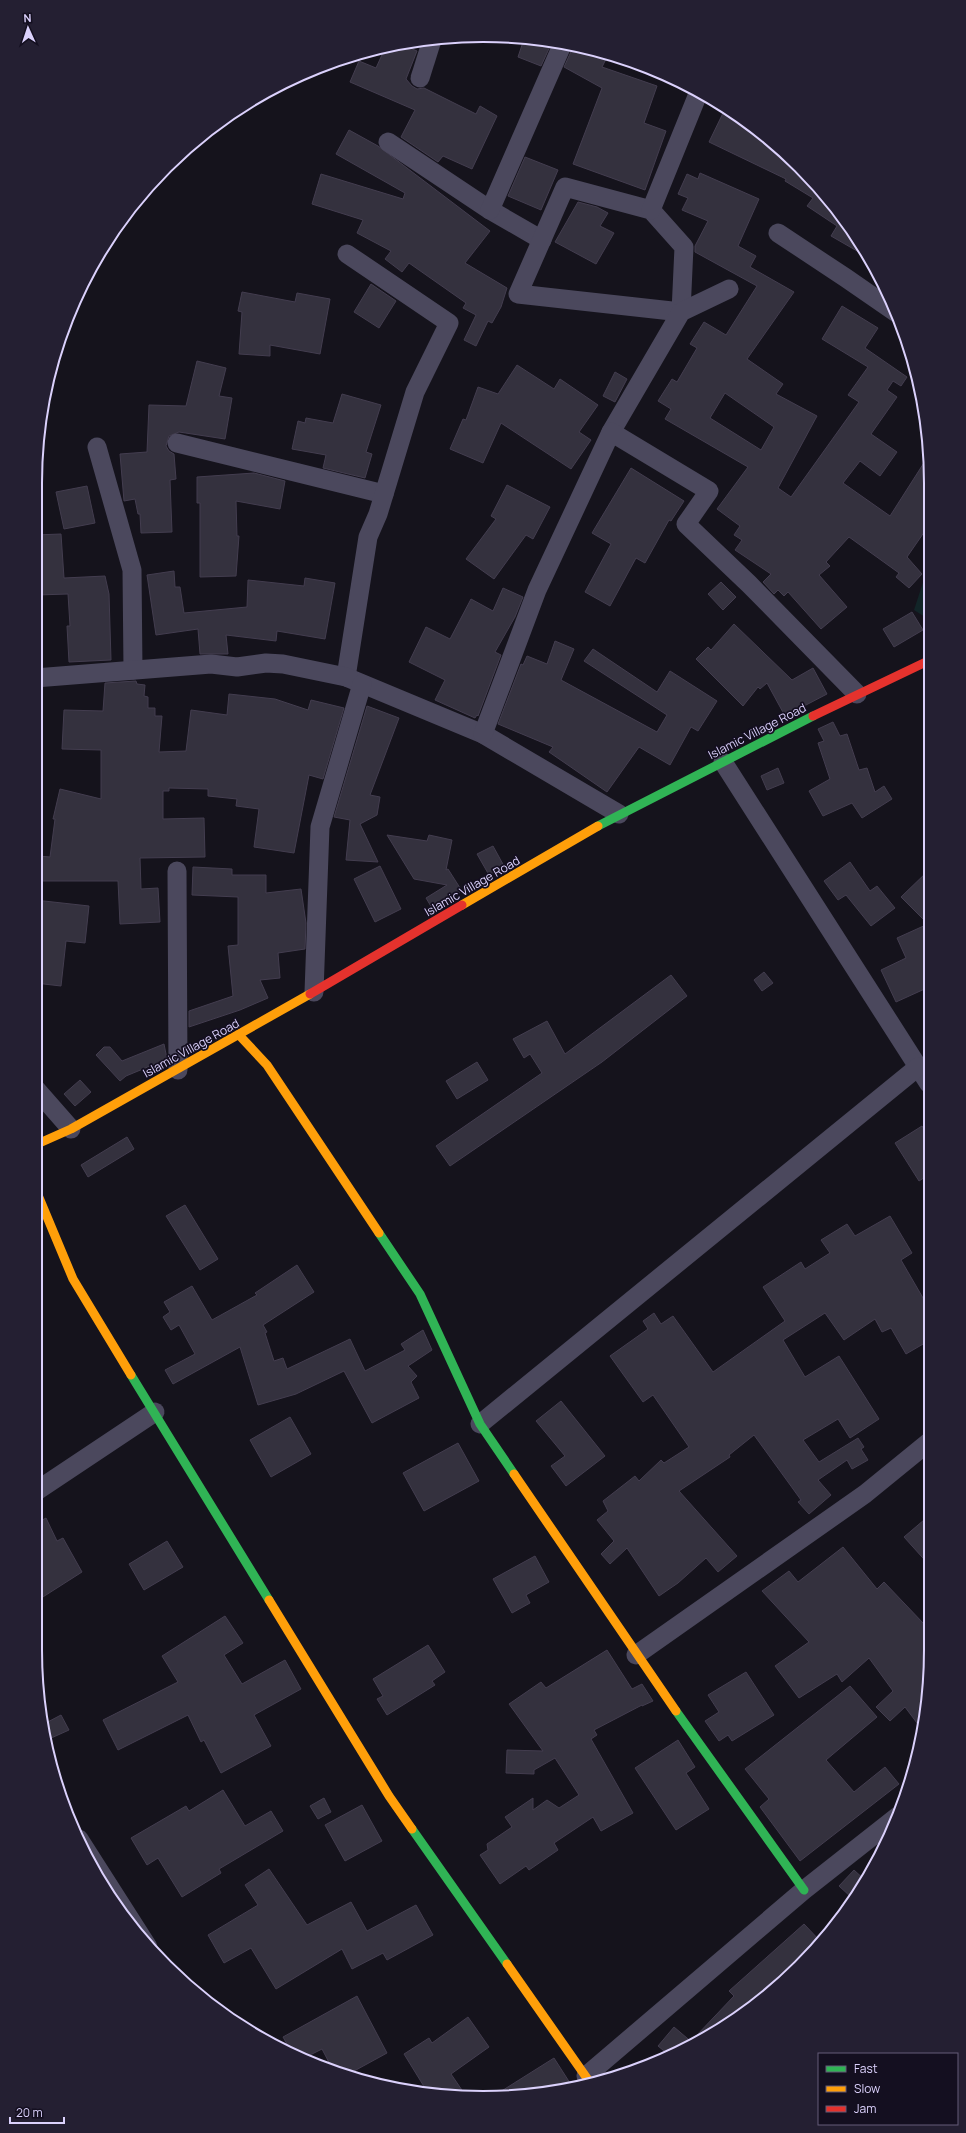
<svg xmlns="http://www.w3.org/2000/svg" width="966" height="2133" viewBox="0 0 966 2133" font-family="Manrope,sans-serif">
<rect width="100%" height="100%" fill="#15131c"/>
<path fill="#122528" d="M 928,567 L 928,619 L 914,610 Z"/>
<g fill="#34313e" stroke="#433d4f" fill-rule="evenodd">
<path d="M 524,39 L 552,42 L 541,66 L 518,57 Z"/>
<path d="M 399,43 L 417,51 L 406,79 L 412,86 L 417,89 L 424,88 L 476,114 L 480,106 L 497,116 L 472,169 L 443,156 L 438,162 L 401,137 L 415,110 L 350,82 L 359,61 L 376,68 L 386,46 Z"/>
<path d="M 574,45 L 608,55 L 602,67 L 657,86 L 644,123 L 666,131 L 645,190 L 573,164 L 602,88 L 564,67 Z"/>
<path d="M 724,111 L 756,127 L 838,210 L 864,255 L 831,236 L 837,226 L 807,206 L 813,198 L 785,181 L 786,179 L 709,142 Z"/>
<path d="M 349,130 L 378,146 L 490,231 L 465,263 L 507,288 L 501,307 L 492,323 L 488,321 L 476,346 L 464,340 L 476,315 L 463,308 L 466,303 L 409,263 L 402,272 L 385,259 L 391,251 L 357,233 L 363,220 L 312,204 L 321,174 L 403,199 L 405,193 L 336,154 Z"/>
<path d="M 525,157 L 558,170 L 541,210 L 508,196 Z"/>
<path d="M 700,173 L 759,199 L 738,246 L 756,256 L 750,267 L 794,292 L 747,359 L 783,384 L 776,394 L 817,416 L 778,488 L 791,497 L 859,402 L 848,395 L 868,367 L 822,339 L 842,306 L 878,328 L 865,348 L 907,377 L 901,386 L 893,381 L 887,390 L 897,397 L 871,434 L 897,452 L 880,476 L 860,461 L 843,483 L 890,516 L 927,458 L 927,528 L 907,557 L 922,574 L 909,588 L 896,577 L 899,573 L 849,537 L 826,562 L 830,566 L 819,575 L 847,607 L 821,629 L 788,592 L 784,596 L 778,590 L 774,594 L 763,582 L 771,574 L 735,550 L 742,540 L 734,535 L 740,526 L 717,509 L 748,467 L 665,419 L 671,409 L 658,401 L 672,379 L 677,382 L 697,348 L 690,344 L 704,322 L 726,335 L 757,286 L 695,252 L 695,246 L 708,221 L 682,210 L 688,198 L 678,194 L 687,174 L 698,179 ZM 725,393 L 774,427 L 761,450 L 710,418 Z"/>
<path d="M 578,202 L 597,207 L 608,213 L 600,226 L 614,233 L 596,264 L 555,242 Z"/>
<path d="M 371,284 L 396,301 L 379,328 L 354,312 Z"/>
<path d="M 242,292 L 295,302 L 297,293 L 330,299 L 320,354 L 270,345 L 270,356 L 239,354 L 242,312 L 238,311 Z"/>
<path d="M 197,361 L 226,368 L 219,396 L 232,398 L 225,439 L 179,432 L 169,436 L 166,446 L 169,451 L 174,454 L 176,479 L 170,480 L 172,532 L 141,533 L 140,514 L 138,514 L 135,499 L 124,501 L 120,454 L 147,452 L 149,405 L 186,406 Z"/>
<path d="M 517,365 L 554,389 L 560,379 L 598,405 L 579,432 L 591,440 L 571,469 L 501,423 L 483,463 L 450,449 L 463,419 L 466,420 L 478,387 L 498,394 Z"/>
<path d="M 615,372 L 627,379 L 615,402 L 603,396 Z"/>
<path d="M 342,394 L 381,405 L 366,452 L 372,454 L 365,478 L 323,468 L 326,455 L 292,449 L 298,421 L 305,423 L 306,418 L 333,423 Z"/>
<path d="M 631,468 L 684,501 L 671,521 L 669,520 L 645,563 L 636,558 L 610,606 L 585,592 L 611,544 L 592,533 Z"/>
<path d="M 254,473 L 285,481 L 280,509 L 236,501 L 237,536 L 239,536 L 236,576 L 200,577 L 200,503 L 197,503 L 197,477 Z"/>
<path d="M 507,485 L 550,507 L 533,539 L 526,535 L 494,579 L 466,559 L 496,519 L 491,516 Z"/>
<path d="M 87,486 L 95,523 L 64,529 L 56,492 Z"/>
<path d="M 61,534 L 64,578 L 105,576 L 109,594 L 111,660 L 69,662 L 67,626 L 70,626 L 68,594 L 37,595 L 35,535 Z"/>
<path d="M 174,571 L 175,587 L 180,587 L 184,613 L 247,607 L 248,580 L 304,586 L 305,578 L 335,583 L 325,639 L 277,631 L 276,641 L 226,635 L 228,654 L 200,654 L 198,629 L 156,635 L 147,575 Z"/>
<path d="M 721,582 L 736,597 L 723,610 L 708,594 Z"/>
<path d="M 503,588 L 523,597 L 515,617 L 495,652 L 501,655 L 478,716 L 477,715 L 475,718 L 435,700 L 445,680 L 409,662 L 426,627 L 450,639 L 471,599 L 493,611 Z"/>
<path d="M 912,612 L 923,630 L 894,647 L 883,629 Z"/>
<path d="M 734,624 L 792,680 L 813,668 L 827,694 L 785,716 L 767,683 L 760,689 L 758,687 L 743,706 L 696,659 L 708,647 L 711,650 Z"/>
<path d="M 555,641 L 574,649 L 561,680 L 657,732 L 667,715 L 584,661 L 593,649 L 657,692 L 670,671 L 717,701 L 698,731 L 691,727 L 670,765 L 639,747 L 607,792 L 549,752 L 553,747 L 498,724 L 521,664 L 523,665 L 527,656 L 547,664 Z"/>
<path d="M 136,681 L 137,684 L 145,685 L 144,696 L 148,697 L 148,708 L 155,708 L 155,716 L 162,716 L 159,752 L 186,751 L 191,710 L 227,715 L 229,694 L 275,699 L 308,710 L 311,700 L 344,708 L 323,779 L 309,775 L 294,853 L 254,847 L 259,809 L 236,806 L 237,799 L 208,796 L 208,789 L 169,788 L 169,791 L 163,791 L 163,819 L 204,818 L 205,857 L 140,858 L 141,889 L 158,888 L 160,922 L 120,924 L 118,881 L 35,881 L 35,876 L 38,856 L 50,857 L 55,819 L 53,819 L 60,789 L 101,799 L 101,750 L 62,749 L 64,710 L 103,711 L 105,683 Z"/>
<path d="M 367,706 L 399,718 L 370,795 L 380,797 L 377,815 L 360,824 L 378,862 L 346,860 L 350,820 L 334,817 Z"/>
<path d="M 833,722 L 840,736 L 847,734 L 859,770 L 867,768 L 875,792 L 884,786 L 892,799 L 862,818 L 852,803 L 823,816 L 809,791 L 830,779 L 818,743 L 824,741 L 818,729 Z"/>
<path d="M 778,768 L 784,783 L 767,790 L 761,776 Z"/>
<path d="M 387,835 L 427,841 L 429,835 L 452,840 L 446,870 L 448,869 L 462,891 L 432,908 L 426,898 L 447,885 L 414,879 Z"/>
<path d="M 493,846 L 504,866 L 489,875 L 477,854 Z"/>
<path d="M 850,862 L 870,891 L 877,886 L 895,908 L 871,926 L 846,895 L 838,900 L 824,881 Z"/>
<path d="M 380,866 L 401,909 L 375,922 L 354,879 Z"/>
<path d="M 193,867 L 232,869 L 232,875 L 266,875 L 266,893 L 301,889 L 306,923 L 305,949 L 278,953 L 280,978 L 260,980 L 268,998 L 240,1010 L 189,1027 L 189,1011 L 233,996 L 228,946 L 238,945 L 238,897 L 192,895 Z"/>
<path d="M 929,870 L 929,987 L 896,1002 L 881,970 L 906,958 L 897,938 L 928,924 L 901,897 Z"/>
<path d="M 35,900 L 89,906 L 85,943 L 66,941 L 61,986 L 35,983 Z"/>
<path d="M 764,972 L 773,983 L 762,991 L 754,980 Z"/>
<path d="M 671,975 L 687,996 L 602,1062 L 450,1166 L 436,1146 L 542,1073 L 530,1054 L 524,1058 L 513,1039 L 547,1021 L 565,1054 Z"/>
<path d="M 164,1044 L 167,1059 L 126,1076 L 120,1081 L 96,1055 L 104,1047 L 110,1047 L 122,1061 Z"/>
<path d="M 477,1062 L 488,1080 L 457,1099 L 446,1081 Z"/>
<path d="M 80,1080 L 91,1092 L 75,1106 L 64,1094 Z"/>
<path d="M 922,1126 L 929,1137 L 930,1174 L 919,1181 L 895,1143 Z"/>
<path d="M 127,1137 L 134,1149 L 88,1177 L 81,1165 Z"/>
<path d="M 185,1205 L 218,1259 L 200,1270 L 166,1216 Z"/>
<path d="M 890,1216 L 912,1253 L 901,1260 L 930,1310 L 930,1340 L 906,1354 L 891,1328 L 882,1332 L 875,1319 L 844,1340 L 825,1313 L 783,1340 L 805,1377 L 839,1356 L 879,1419 L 850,1438 L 838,1419 L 803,1440 L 819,1462 L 858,1438 L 864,1447 L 861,1449 L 868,1460 L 852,1469 L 847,1460 L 818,1480 L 831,1495 L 809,1514 L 798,1502 L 801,1500 L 754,1435 L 729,1455 L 730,1457 L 679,1491 L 737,1556 L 718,1572 L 706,1558 L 678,1583 L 659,1596 L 627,1548 L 610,1564 L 601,1554 L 614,1541 L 597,1520 L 608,1511 L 603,1501 L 635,1476 L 639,1481 L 661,1460 L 664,1463 L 689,1447 L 653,1395 L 643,1402 L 610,1356 L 648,1329 L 643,1321 L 654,1313 L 661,1324 L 673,1316 L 713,1372 L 785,1321 L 763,1287 L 801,1262 L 805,1269 L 830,1253 L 821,1240 L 847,1224 L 855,1236 Z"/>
<path d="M 297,1265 L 314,1292 L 263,1325 L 267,1332 L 265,1333 L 274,1361 L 283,1358 L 287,1369 L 350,1339 L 365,1371 L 405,1350 L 401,1344 L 423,1330 L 432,1350 L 408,1366 L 417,1376 L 411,1382 L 419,1398 L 372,1423 L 344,1371 L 296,1394 L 258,1405 L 240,1347 L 173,1384 L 165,1370 L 195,1354 L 179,1325 L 171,1330 L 163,1317 L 170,1312 L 164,1302 L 192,1286 L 212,1320 L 257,1295 L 255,1293 Z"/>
<path d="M 561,1401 L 605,1456 L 566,1486 L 551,1466 L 565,1456 L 536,1421 Z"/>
<path d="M 290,1417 L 311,1454 L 271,1477 L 250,1440 Z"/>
<path d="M 458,1443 L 479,1481 L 424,1511 L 403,1473 Z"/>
<path d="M 931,1514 L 931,1567 L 904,1537 Z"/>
<path d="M 46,1518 L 57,1541 L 63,1538 L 82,1572 L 35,1602 L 35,1524 Z"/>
<path d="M 167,1541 L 183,1567 L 144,1590 L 129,1564 Z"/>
<path d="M 843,1547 L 877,1589 L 884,1582 L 924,1624 L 931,1618 L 931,1650 L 923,1731 L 905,1707 L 890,1721 L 876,1707 L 893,1691 L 869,1658 L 842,1682 L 837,1674 L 799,1698 L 775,1666 L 809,1642 L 762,1591 L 789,1571 L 798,1582 Z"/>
<path d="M 535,1556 L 549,1582 L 526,1595 L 530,1603 L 512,1613 L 493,1579 Z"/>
<path d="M 225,1616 L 243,1643 L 224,1655 L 242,1684 L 285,1660 L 301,1689 L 254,1715 L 271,1746 L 221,1773 L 204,1740 L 201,1742 L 188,1715 L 118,1750 L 103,1720 L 178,1682 L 162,1656 Z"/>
<path d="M 428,1645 L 445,1672 L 432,1681 L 435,1685 L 387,1715 L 377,1699 L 383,1696 L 373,1679 Z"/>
<path d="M 607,1650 L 632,1689 L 642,1684 L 653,1701 L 642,1706 L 642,1705 L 594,1730 L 597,1735 L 591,1739 L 633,1813 L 601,1831 L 593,1817 L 554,1843 L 558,1850 L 529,1870 L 526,1866 L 500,1884 L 480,1855 L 488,1850 L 487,1844 L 512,1827 L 505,1817 L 533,1798 L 533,1810 L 547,1800 L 559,1808 L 579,1795 L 555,1758 L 534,1770 L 534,1774 L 506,1773 L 507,1750 L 543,1751 L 509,1704 L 541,1682 L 546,1688 Z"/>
<path d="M 746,1672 L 774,1715 L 732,1741 L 728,1735 L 719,1741 L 705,1721 L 719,1712 L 708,1695 Z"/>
<path d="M 850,1686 L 877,1717 L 826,1760 L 854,1792 L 885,1767 L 899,1784 L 800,1861 L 760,1807 L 769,1799 L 745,1769 Z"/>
<path d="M 61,1715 L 69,1730 L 49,1739 L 42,1725 Z"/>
<path d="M 678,1740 L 695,1767 L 686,1773 L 709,1809 L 676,1830 L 635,1768 Z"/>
<path d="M 223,1790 L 245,1826 L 271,1811 L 283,1831 L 219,1869 L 221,1873 L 182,1897 L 158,1858 L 147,1865 L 131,1838 L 186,1806 L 189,1811 Z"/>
<path d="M 324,1798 L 331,1812 L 318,1819 L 310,1806 Z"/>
<path d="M 362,1805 L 382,1841 L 345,1861 L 325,1825 Z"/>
<path d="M 269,1869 L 307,1925 L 351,1902 L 367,1931 L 416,1905 L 433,1935 L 387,1960 L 383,1953 L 352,1969 L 342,1949 L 276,1989 L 251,1948 L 224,1963 L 208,1935 L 258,1905 L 245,1885 Z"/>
<path d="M 854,1870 L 866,1881 L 851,1897 L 839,1886 Z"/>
<path d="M 804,1924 L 822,1943 L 820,1946 L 756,2005 L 700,2041 L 696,2036 L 734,1996 L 729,1991 Z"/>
<path d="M 357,1996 L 387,2053 L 345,2076 L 334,2072 L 322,2049 L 304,2058 L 292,2053 L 283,2037 Z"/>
<path d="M 468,2017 L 489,2047 L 451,2074 L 466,2096 L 428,2093 L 404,2054 L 429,2038 L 432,2043 Z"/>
<path d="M 674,2027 L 694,2044 L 669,2055 L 658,2046 Z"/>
<path d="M 554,2058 L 570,2083 L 558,2091 L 492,2097 Z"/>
</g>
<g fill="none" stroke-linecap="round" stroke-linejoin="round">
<g stroke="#4b485d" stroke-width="19">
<path d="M 420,78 L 432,40"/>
<path d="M 388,142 L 490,210 L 542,240"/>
<path d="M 565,187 L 651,210 L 684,247 L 681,312 L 518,294 Z"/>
<path d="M 490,210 L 563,43"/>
<path d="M 651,210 L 698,94"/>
<path d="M 778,233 L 846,278 L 898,314"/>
<path d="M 611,432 L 681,312 L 729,289"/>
<path d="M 177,443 L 384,494"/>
<path d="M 97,447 L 132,570 L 133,670"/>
<path d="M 346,677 L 368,537 L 378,514 L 415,392 L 449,323 L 347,254"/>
<path d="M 35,678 L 211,664 L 237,667 L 266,663 L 283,664 L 346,677 L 483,734 L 619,814"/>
<path d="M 483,734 L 537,590 L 611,432 L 709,491 L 686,524 L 749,584 L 857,694"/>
<path d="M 723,762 L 929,1084"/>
<path d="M 177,871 L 178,1070"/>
<path d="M 314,992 L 320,827 L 362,684"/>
<path d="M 35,1088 L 71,1129"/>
<path d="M 480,1424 L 918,1067"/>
<path d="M 35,1492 L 155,1412"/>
<path d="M 636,1655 L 865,1494 L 930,1441"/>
<path d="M 79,1839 L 148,1947"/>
<path d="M 586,2076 L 804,1890 L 898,1816"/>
</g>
<g stroke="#30b455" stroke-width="9">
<path d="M 598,826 L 813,716"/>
<path d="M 379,1233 L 420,1294 L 480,1424 L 514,1474"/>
<path d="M 131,1375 L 269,1600"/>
<path d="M 676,1711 L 804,1890"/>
<path d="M 412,1829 L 507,1964"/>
</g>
<g stroke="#ff9f0a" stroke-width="9">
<path d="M 462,905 L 598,826"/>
<path d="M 239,1035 L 267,1065 L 379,1233"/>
<path d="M 35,1145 L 71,1129 L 310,994"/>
<path d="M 35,1188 L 73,1279 L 131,1375"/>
<path d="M 514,1474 L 676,1711"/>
<path d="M 269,1600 L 389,1796 L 412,1829"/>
<path d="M 507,1964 L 591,2084"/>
</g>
<g stroke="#e5322d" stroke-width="9">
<path d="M 813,716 L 928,661"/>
<path d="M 310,994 L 462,905"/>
</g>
</g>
<g text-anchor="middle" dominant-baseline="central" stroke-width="3.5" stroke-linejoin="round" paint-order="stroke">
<g font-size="12" fill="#dbd1fc" stroke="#140f20">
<text transform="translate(757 731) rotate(-27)">Islamic Village Road</text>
<text transform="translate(472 886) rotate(-30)">Islamic Village Road</text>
<text transform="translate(191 1048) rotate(-29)">Islamic Village Road</text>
</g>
</g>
<path d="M0 0H966V2133H0ZM483 42H483A441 441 0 0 1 924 483V1650A441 441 0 0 1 483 2091H483A441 441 0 0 1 42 1650V483A441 441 0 0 1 483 42Z" fill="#241f32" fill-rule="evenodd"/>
<path fill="none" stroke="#dbd1fc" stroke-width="2" d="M483 42H483A441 441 0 0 1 924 483V1650A441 441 0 0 1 483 2091H483A441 441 0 0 1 42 1650V483A441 441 0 0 1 483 42Z"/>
<rect x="818" y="2053" width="140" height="72" fill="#140f20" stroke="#645d78"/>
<rect x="826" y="2066" width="20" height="6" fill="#30b455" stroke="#645d78"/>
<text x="854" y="2073" font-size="12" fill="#dbd1fc">Fast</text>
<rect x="826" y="2086" width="20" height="6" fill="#ff9f0a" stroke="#645d78"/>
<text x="854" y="2093" font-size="12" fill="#dbd1fc">Slow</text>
<rect x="826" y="2106" width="20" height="6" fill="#e5322d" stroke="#645d78"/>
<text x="854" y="2113" font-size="12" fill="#dbd1fc">Jam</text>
<g transform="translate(28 28) rotate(357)" stroke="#140f20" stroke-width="3" paint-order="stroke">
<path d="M0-3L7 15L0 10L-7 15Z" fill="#dbd1fc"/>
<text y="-6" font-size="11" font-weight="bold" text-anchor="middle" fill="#dbd1fc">N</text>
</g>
<path d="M10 2117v6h54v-6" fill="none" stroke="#dbd1fc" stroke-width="2"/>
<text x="16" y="2117" font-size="12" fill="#dbd1fc" stroke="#140f20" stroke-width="3" paint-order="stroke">20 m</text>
</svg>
